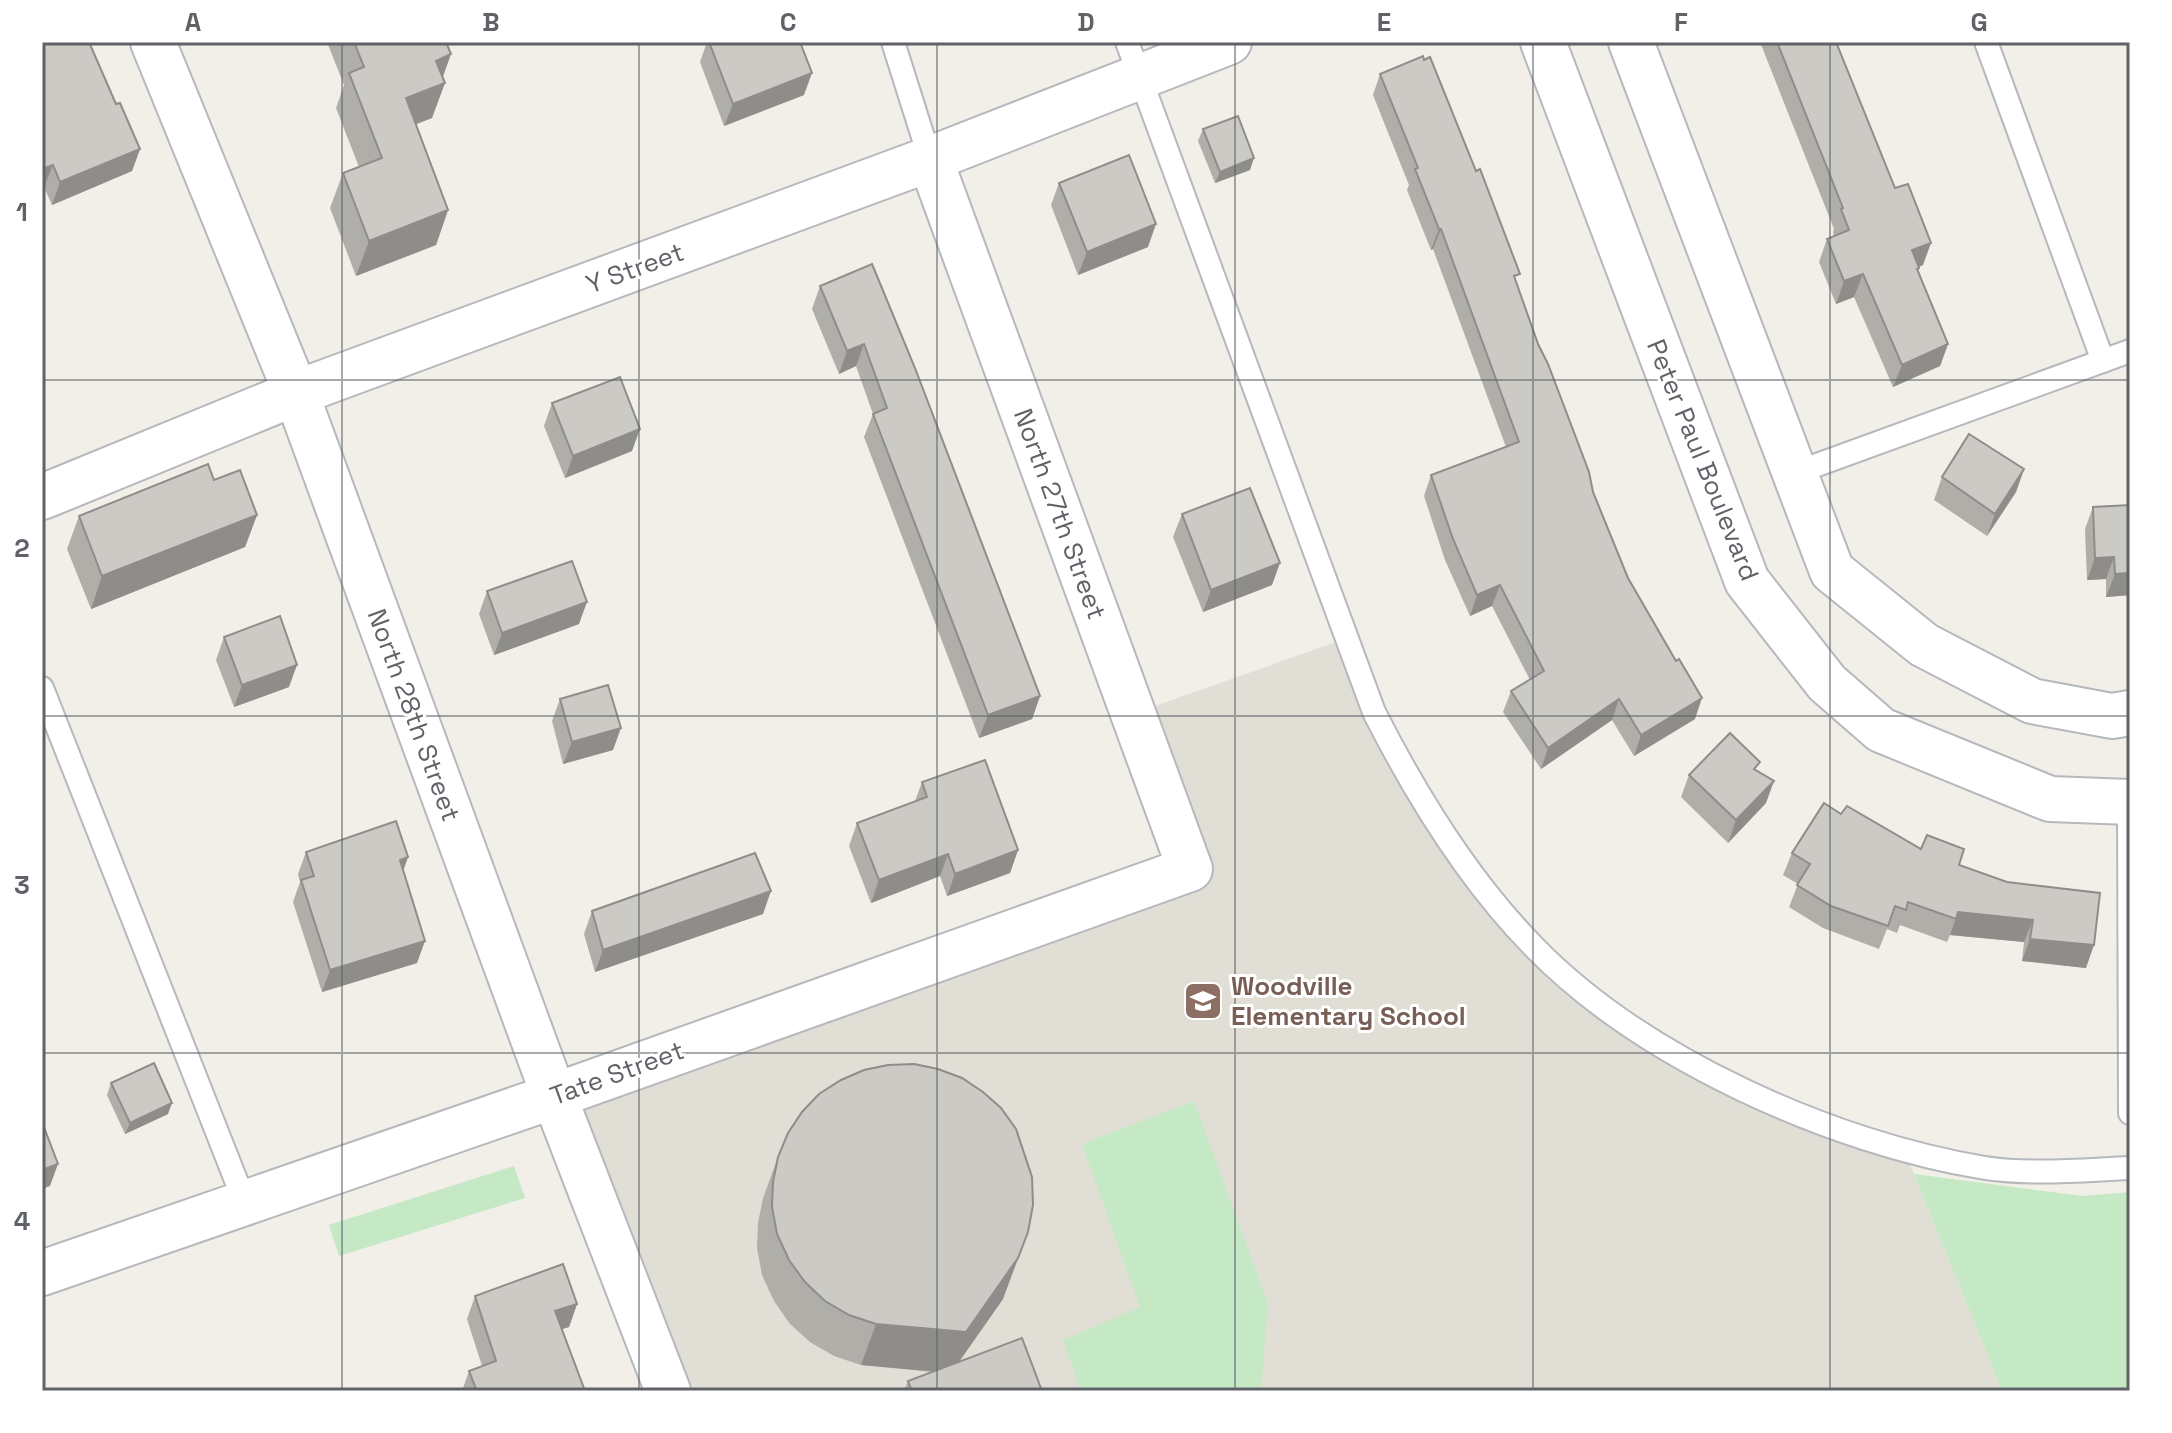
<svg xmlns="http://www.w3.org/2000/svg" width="2172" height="1433" viewBox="0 0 2172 1433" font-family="'Space Grotesk',sans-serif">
<rect width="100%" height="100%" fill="#f1efe8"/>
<path fill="#e1ded6" d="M 1339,641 L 1459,849 L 1566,974 L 1695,1064 L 1903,1147 L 2002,1391 L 672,1391 L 558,1090 L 1189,865 L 1132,714 Z"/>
<g fill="#c5e8c5">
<path d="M 1194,1101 L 1268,1304 L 1261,1391 L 1081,1391 L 1063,1340 L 1140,1307 L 1082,1144 Z"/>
<path d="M 514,1166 L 525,1198 L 339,1256 L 329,1225 Z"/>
<path d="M 1914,1174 L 2082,1196 L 2130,1192 L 2130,1391 L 2002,1391 Z"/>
</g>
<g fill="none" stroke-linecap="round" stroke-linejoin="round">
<defs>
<g id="service">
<path d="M 893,42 L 930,159"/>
<path d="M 1127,42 L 1374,712 C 1416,795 1468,880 1534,947 C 1642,1058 1832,1143 1985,1168 C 2032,1175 2082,1170 2130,1168"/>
<path d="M 1986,42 L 2103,361"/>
<path d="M 1795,473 L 2130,351"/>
<path d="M 42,688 L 245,1203"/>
<path d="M 2129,802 L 2130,1113"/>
</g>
<g id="minor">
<path d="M 153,42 L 296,393 L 554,1096 L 668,1391"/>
<path d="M 1543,42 L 1747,581 L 1827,683 L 1881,730 L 2050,799 L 2130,802"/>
<path d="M 1631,42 L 1832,571 L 1924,645 L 2032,701 L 2112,716 L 2130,713"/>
<path d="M 42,497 L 296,393 L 930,159 L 1229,42"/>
<path d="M 42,1273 L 554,1096 L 1190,869 L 930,159"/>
</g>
</defs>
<use href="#service" stroke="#b5b8bc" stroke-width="26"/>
<use href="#minor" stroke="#b5b8bc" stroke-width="48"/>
<use href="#service" stroke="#fff" stroke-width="22"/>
<use href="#minor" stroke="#fff" stroke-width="44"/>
</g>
<g fill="#afaea9">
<path d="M 42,42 L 116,104 L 140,149 L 132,171 L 52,205 L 44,187 L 42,188 Z"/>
<path d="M 327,42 L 446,42 L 443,77 L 432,118 L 416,124 L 448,210 L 436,245 L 356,276 L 330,208 L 343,173 L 359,167 L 336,108 L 344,85 Z"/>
<path d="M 707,42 L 800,42 L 804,95 L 724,126 L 700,62 Z"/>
<path d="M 1760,42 L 1836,42 L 1923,265 L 1919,267 L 1918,272 L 1948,344 L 1940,366 L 1893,387 L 1854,297 L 1836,304 L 1819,262 L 1827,239 L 1834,236 L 1833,232 L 1834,229 Z"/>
<path d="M 1380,74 L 1517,284 L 1593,492 L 1628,578 L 1695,719 L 1634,756 L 1612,720 L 1541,769 L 1503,712 L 1511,691 L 1530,680 L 1492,606 L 1470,616 L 1445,560 L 1424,496 L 1431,475 L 1506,447 L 1433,249 L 1431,250 L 1407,190 L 1409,185 L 1373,95 Z"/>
<path d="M 1203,129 L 1250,170 L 1215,183 L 1198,141 Z"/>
<path d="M 1059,183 L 1148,247 L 1078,275 L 1051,205 Z"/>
<path d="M 872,264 L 1040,696 L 1032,719 L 979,738 L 864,437 L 873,414 L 856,366 L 839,374 L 812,309 L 820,286 Z"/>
<path d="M 552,403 L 632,451 L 565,478 L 544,426 Z"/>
<path d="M 2024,469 L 2016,492 L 1987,536 L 1934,500 L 1942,477 Z"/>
<path d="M 214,480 L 257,515 L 245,547 L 91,609 L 67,549 L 79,516 Z"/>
<path d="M 2093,507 L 2130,595 L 2106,597 L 2106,579 L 2087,580 L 2085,529 Z"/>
<path d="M 1182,514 L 1272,585 L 1203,612 L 1173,537 Z"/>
<path d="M 487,591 L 579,624 L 494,655 L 479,614 Z"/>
<path d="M 224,637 L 289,687 L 234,707 L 216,660 Z"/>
<path d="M 560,699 L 613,750 L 563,764 L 552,721 Z"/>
<path d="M 1757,771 L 1766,803 L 1728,843 L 1681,797 L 1689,775 Z"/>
<path d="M 922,782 L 1018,850 L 1010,873 L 947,896 L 940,876 L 871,903 L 849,846 L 857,823 L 915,801 Z"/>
<path d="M 1841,814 L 1959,865 L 2007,882 L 2086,968 L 2022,961 L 2024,942 L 1950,935 L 1947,942 L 1900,925 L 1897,933 L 1887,929 L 1879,949 L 1823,928 L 1789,907 L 1798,884 L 1783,875 L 1792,853 Z"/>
<path d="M 306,852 L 408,857 L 403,871 L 417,963 L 322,992 L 293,902 L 300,882 L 298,874 Z"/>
<path d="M 592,911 L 763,914 L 595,972 L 584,934 Z"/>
<path d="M 111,1083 L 168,1114 L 125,1134 L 107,1095 Z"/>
<path d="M 778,1157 L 1003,1299 L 959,1362 L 1042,1391 L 904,1391 L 908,1381 L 933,1372 L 861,1365 L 834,1356 L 810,1342 L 790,1324 L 774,1301 L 762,1275 L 757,1248 L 758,1223 L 763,1198 Z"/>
<path d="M 475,1296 L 577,1304 L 569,1327 L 562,1329 L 585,1391 L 462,1391 L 469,1371 L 482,1366 L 467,1319 Z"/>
</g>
<g fill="#8f8d8a">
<path d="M 451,54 L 440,85 L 445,83 L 432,118 L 393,133 L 406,98 L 436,61 Z"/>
<path d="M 812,73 L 804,95 L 724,126 L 733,104 Z"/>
<path d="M 140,149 L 132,171 L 52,205 L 60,182 Z"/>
<path d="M 1254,158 L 1250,170 L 1215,183 L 1220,172 Z"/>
<path d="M 53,165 L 44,187 L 42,188 L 42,169 Z"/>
<path d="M 448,210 L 436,245 L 356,276 L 369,241 Z"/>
<path d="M 1156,224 L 1148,247 L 1078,275 L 1087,252 Z"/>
<path d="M 1439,229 L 1441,229 L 1433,249 L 1431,250 Z"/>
<path d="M 1931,243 L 1923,265 L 1904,273 L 1912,250 Z"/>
<path d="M 1863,274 L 1854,297 L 1836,304 L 1844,281 Z"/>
<path d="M 864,344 L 856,366 L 839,374 L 847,351 Z"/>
<path d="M 1948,344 L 1940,366 L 1893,387 L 1902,365 Z"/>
<path d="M 640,429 L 632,451 L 565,478 L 573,456 Z"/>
<path d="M 2024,469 L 2016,492 L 1987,536 L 1995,514 Z"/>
<path d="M 257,515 L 245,547 L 91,609 L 102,576 Z"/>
<path d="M 2114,557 L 2106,579 L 2087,580 L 2095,558 Z"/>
<path d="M 1280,563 L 1272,585 L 1203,612 L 1211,590 Z"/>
<path d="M 2130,573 L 2130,595 L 2106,597 L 2115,574 Z"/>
<path d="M 1500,585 L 1492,606 L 1470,616 L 1477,595 Z"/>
<path d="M 587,602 L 579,624 L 494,655 L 502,633 Z"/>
<path d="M 297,665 L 289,687 L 234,707 L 242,685 Z"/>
<path d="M 1040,696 L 1032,719 L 979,738 L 988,715 Z"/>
<path d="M 1702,698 L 1695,719 L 1634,756 L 1641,735 Z"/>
<path d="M 1619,699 L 1612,720 L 1541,769 L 1548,748 Z"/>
<path d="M 621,728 L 613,750 L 563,764 L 572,742 Z"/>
<path d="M 1774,781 L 1766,803 L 1728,843 L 1736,820 Z"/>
<path d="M 1018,850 L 1010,873 L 947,896 L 955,874 Z"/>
<path d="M 948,854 L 940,876 L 871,903 L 879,880 Z"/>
<path d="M 408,857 L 400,879 L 400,860 Z"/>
<path d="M 771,891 L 763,914 L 595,972 L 603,950 Z"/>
<path d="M 1958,912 L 2033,920 L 2024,942 L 1950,935 Z"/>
<path d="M 2030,939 L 2094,945 L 2086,968 L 2022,961 Z"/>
<path d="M 425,941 L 417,963 L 322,992 L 330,970 Z"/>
<path d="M 172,1103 L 168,1114 L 125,1134 L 130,1123 Z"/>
<path d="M 58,1164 L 50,1186 L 42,1189 L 42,1170 Z"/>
<path d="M 1028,1232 L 1003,1299 L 951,1373 L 861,1365 L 876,1324 Z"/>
<path d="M 577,1304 L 569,1327 L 547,1334 L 555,1311 Z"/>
</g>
<g fill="#cccac5" stroke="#8f8d8a" stroke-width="2">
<path d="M 42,42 L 89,42 L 116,104 L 120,103 L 140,149 L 60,182 L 53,165 L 42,169 Z"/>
<path d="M 354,42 L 446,42 L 451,54 L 436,61 L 445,83 L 406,98 L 448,210 L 369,241 L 343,173 L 382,158 L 349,73 L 364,67 Z"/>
<path d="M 709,42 L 800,42 L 812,73 L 733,104 Z"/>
<path d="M 1777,42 L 1836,42 L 1895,188 L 1908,184 L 1931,243 L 1912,250 L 1919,268 L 1917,269 L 1948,344 L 1902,365 L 1863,274 L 1844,281 L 1827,239 L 1849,230 L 1841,209 L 1843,208 Z"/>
<path d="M 1423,56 L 1424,60 L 1430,57 L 1476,171 L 1480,169 L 1520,274 L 1514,276 L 1538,344 L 1548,364 L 1589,472 L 1593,492 L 1628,578 L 1676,661 L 1679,659 L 1702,698 L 1641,735 L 1619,699 L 1548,748 L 1511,691 L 1544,671 L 1500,585 L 1477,595 L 1453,539 L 1431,475 L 1519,442 L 1441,229 L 1439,229 L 1415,169 L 1418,168 L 1380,74 Z"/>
<path d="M 1238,116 L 1254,158 L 1220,172 L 1203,129 Z"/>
<path d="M 1129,155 L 1156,224 L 1087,252 L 1059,183 Z"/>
<path d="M 872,264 L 915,368 L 1040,696 L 988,715 L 873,414 L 887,408 L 864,344 L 847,351 L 820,286 Z"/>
<path d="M 620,377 L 640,429 L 573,456 L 552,403 Z"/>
<path d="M 1969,434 L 2024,469 L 1995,514 L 1942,477 Z"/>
<path d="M 208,464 L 214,480 L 240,470 L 257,515 L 102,576 L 79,516 Z"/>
<path d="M 1250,488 L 1280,563 L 1211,590 L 1182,514 Z"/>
<path d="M 2130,505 L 2130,573 L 2115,574 L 2114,557 L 2095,558 L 2093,507 Z"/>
<path d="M 572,561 L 587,602 L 502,633 L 487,591 Z"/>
<path d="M 280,616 L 297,665 L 242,685 L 224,637 Z"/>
<path d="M 608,685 L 621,728 L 572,742 L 560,699 Z"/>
<path d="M 1730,733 L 1760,762 L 1754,769 L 1774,781 L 1736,820 L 1689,775 Z"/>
<path d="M 985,760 L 1018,850 L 955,874 L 948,854 L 879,880 L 857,823 L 927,797 L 922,782 Z"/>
<path d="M 1824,803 L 1841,814 L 1847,806 L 1921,849 L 1927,835 L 1964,849 L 1959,865 L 2007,882 L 2100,893 L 2094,945 L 2030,939 L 2033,920 L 1958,912 L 1956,919 L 1908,902 L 1906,910 L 1895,906 L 1888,926 L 1831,906 L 1797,885 L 1810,864 L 1792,853 Z"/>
<path d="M 396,821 L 408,857 L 400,860 L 425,941 L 330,970 L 301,880 L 314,876 L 306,852 Z"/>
<path d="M 755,853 L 771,891 L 603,950 L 592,911 Z"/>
<path d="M 154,1063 L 172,1103 L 130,1123 L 111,1083 Z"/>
<path d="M 914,1064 L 938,1069 L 962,1078 L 983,1092 L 1001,1108 L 1016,1129 L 1032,1177 L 1033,1205 L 1028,1232 L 1018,1258 L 966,1332 L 876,1324 L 849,1315 L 825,1301 L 805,1282 L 789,1260 L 777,1234 L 772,1207 L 773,1182 L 778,1157 L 788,1133 L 802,1112 L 819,1094 L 841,1080 L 864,1070 L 888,1065 Z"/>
<path d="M 42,1122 L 58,1164 L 42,1170 Z"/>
<path d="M 563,1264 L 577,1304 L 555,1311 L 585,1391 L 477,1391 L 469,1371 L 496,1361 L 475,1296 Z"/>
<path d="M 1022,1338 L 1042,1391 L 912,1391 L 908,1381 Z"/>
</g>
<path fill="none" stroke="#5f6368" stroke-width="2" stroke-opacity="0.55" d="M 342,42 L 342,1391M 639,42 L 639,1391M 937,42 L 937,1391M 1235,42 L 1235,1391M 1533,42 L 1533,1391M 1830,42 L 1830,1391M 42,380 L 2130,380M 42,716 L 2130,716M 42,1053 L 2130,1053"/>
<defs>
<symbol id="school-square" viewBox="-11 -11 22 22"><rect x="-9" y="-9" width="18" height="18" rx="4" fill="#8d6e63" stroke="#fff"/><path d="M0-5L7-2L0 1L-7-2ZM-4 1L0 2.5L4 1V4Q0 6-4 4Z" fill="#fff"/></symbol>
</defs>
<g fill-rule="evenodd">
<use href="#school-square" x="1181" y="979" width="44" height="44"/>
</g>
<g text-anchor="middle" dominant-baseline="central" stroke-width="6" stroke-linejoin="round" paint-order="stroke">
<g font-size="26" fill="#5f6368" stroke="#fff">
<text transform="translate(635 268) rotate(-20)">Y Street</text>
<text transform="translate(1703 460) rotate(68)">Peter Paul Boulevard</text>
<text transform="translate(1060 514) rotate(70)">North 27th Street</text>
<text transform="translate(414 715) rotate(70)">North 28th Street</text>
<text transform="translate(617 1073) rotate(-20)">Tate Street</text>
</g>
<g font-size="26" font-weight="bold" fill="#785e54" stroke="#fff" text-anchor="start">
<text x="1231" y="986">Woodville<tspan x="1231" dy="30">Elementary School</tspan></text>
</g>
</g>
<rect width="2172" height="1433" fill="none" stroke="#ffffff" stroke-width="88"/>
<rect x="44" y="44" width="2084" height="1345" fill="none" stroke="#5f6368" stroke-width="3"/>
<g font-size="26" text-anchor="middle" font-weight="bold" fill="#5f6368">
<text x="193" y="31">A</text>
<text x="491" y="31">B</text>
<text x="788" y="31">C</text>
<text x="1086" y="31">D</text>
<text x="1384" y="31">E</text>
<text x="1681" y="31">F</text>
<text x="1979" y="31">G</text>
<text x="22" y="221">1</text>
<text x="22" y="557">2</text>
<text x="22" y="894">3</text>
<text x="22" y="1230">4</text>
</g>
</svg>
